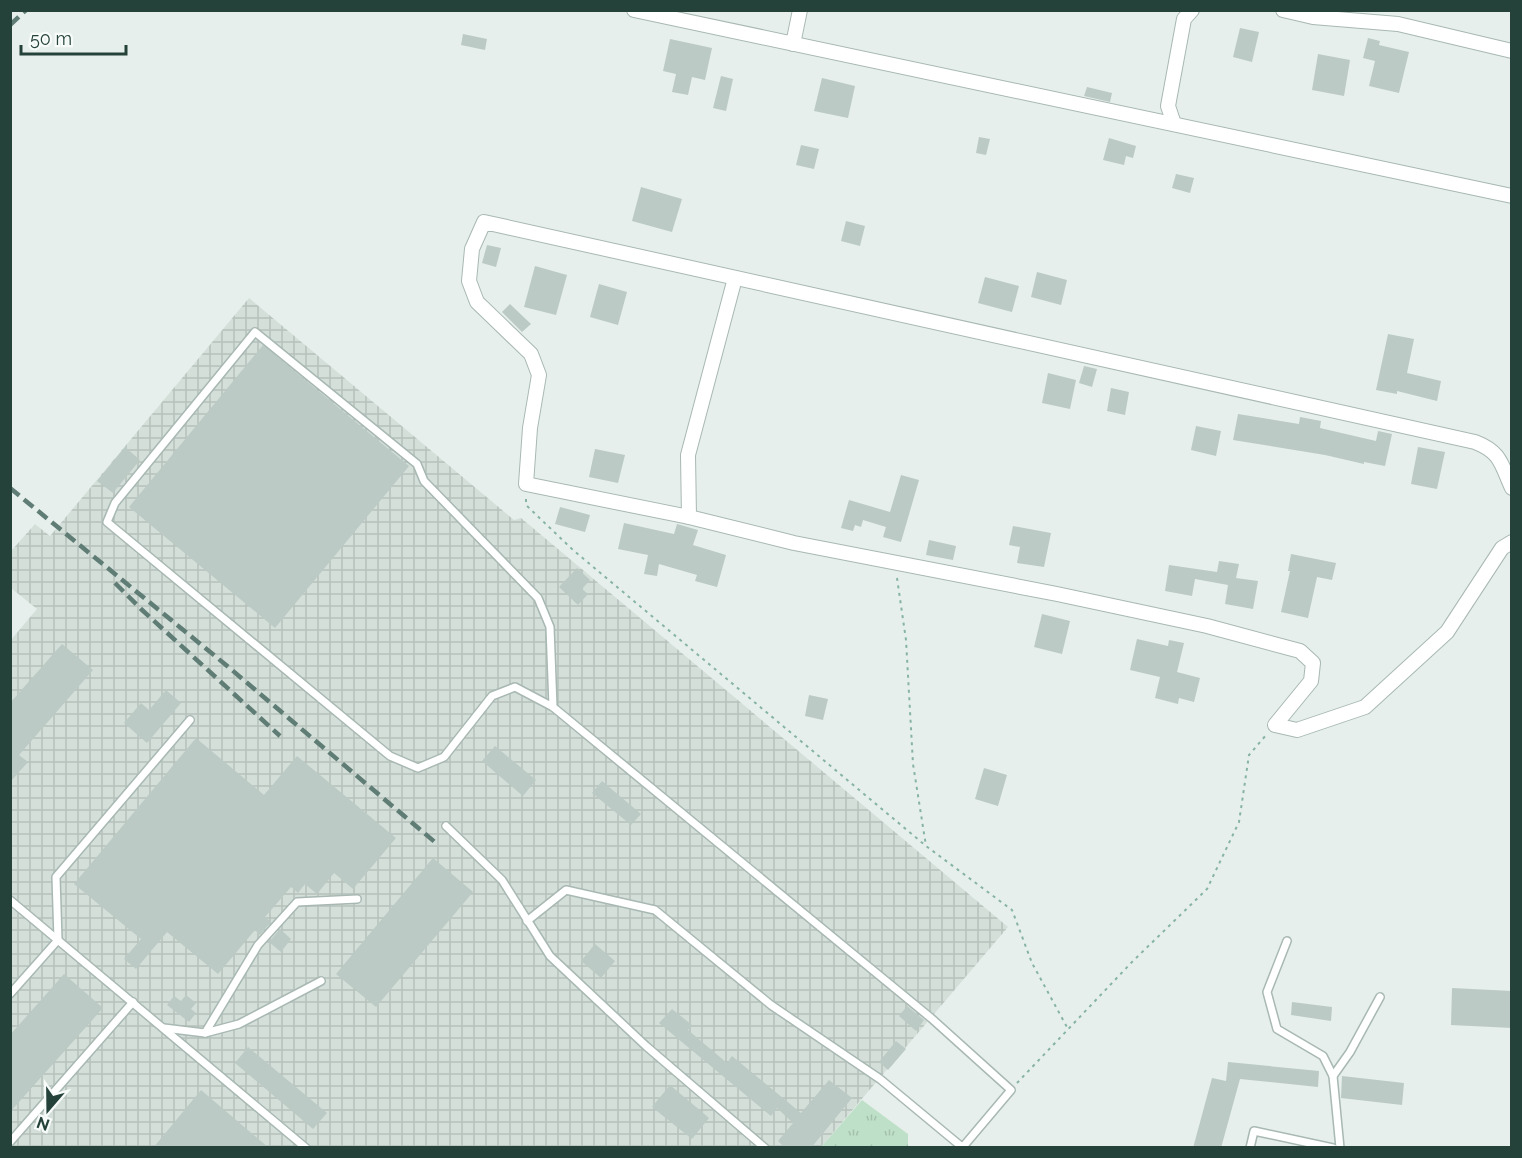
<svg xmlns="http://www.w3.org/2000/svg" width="1522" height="1158" viewBox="0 0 1522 1158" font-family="Raleway,sans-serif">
<defs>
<pattern id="industrial-grid" width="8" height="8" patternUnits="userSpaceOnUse" patternTransform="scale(1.5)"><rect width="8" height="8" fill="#d4dfda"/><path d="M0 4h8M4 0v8" fill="none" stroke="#b6c1bc"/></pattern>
<pattern id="grass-tufts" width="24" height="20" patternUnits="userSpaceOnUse" patternTransform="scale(1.5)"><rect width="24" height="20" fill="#bfe0c8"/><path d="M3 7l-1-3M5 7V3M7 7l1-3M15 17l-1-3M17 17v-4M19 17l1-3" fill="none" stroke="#a4c1ad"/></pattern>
</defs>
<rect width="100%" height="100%" fill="#e6efeb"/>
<path fill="url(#industrial-grid)" d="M 249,298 L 514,520 L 521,518 L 1008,927 L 821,1147 L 11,1148 L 10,641 L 37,609 L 11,588 L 11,551 L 35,524 L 50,536 Z"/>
<path fill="url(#grass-tufts)" d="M 862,1100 L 908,1134 L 908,1147 L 821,1147 Z"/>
<g fill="#bbcac4">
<path d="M 1240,28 L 1259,32 L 1252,62 L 1233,57 Z"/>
<path d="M 463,34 L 487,39 L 485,50 L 461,45 Z"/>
<path d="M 1368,38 L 1380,41 L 1379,45 L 1409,52 L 1399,93 L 1369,86 L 1375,61 L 1363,58 Z"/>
<path d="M 670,39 L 712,48 L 705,80 L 692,77 L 688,95 L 672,92 L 676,74 L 663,71 Z"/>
<path d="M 1318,54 L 1350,60 L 1344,96 L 1312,90 Z"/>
<path d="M 721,76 L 733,79 L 726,111 L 713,108 Z"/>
<path d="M 822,78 L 855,86 L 848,118 L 814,111 Z"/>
<path d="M 1087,87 L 1112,93 L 1110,102 L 1084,96 Z"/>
<path d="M 979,137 L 990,139 L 986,155 L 976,153 Z"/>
<path d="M 1109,138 L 1136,146 L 1133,158 L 1126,156 L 1124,165 L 1103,160 Z"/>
<path d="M 801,145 L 819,149 L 814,169 L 796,165 Z"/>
<path d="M 1176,174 L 1194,178 L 1190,193 L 1172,188 Z"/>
<path d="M 641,187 L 682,199 L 672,232 L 632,221 Z"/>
<path d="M 846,221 L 865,226 L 860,246 L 841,241 Z"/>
<path d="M 487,245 L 501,248 L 496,267 L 482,263 Z"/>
<path d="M 535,266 L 567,275 L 556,315 L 524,307 Z"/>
<path d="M 1037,272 L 1067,280 L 1061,305 L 1031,297 Z"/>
<path d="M 985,277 L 1019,286 L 1012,312 L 978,303 Z"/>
<path d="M 599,284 L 627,292 L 618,325 L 590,317 Z"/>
<path d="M 510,304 L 531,324 L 522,332 L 502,312 Z"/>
<path d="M 1388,334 L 1414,339 L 1407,373 L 1441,381 L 1437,401 L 1397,391 L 1397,394 L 1376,390 Z"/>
<path d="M 263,345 L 409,466 L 275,628 L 129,507 Z"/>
<path d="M 1084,366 L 1097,369 L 1092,387 L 1079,383 Z"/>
<path d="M 1048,373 L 1076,380 L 1070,409 L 1042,403 Z"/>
<path d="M 1111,388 L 1129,392 L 1125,415 L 1107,411 Z"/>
<path d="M 1238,414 L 1299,424 L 1300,417 L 1321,421 L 1320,428 L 1376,441 L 1378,431 L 1392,434 L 1385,466 L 1364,462 L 1364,464 L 1325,455 L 1233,440 Z"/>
<path d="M 1196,426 L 1221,431 L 1216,456 L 1191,450 Z"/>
<path d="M 125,447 L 140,460 L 113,493 L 97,481 Z"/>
<path d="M 1418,447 L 1445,452 L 1437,489 L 1411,484 Z"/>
<path d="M 595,449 L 625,455 L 618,483 L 589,477 Z"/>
<path d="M 901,475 L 919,480 L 901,542 L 883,537 L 886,527 L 863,520 L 861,527 L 855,525 L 853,531 L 841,528 L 849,500 L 890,512 Z"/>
<path d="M 560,507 L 590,515 L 585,532 L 555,524 Z"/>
<path d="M 624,523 L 674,534 L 677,524 L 698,530 L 693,545 L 726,555 L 717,587 L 695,581 L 697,575 L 659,564 L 657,576 L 644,574 L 648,555 L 618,549 Z"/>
<path d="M 1013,526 L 1051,533 L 1044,567 L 1017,563 L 1020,547 L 1009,545 Z"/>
<path d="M 929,540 L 956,546 L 953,560 L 926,555 Z"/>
<path d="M 1291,554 L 1336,563 L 1332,580 L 1317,577 L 1308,618 L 1281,612 L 1290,571 L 1288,571 Z"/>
<path d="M 1219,561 L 1239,564 L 1236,578 L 1258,581 L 1253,609 L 1225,604 L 1228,585 L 1195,579 L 1192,596 L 1165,591 L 1169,565 L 1217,572 Z"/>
<path d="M 577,568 L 590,580 L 582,589 L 588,594 L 578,605 L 559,587 Z"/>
<path d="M 1042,614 L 1070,621 L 1062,654 L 1034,647 Z"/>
<path d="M 1137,639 L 1168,646 L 1169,640 L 1184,643 L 1177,672 L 1200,678 L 1194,702 L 1179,698 L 1178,704 L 1155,698 L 1160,677 L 1130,670 Z"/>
<path d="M 62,644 L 93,670 L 19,755 L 28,762 L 10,782 L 10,703 Z"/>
<path d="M 166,690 L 181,703 L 147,743 L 124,723 L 141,703 L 149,710 Z"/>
<path d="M 809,695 L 828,699 L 823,720 L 805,716 Z"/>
<path d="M 196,738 L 264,795 L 297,756 L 396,838 L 353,889 L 334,873 L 317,894 L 305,884 L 298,893 L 291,887 L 265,917 L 271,922 L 260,935 L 255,930 L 218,974 L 167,932 L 136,969 L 124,959 L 141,939 L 74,884 Z"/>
<path d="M 495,746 L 536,780 L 523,796 L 482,761 Z"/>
<path d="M 984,768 L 1007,775 L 998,806 L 975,799 Z"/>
<path d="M 602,781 L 641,814 L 631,825 L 592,793 Z"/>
<path d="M 433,858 L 473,892 L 376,1007 L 336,974 Z"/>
<path d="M 280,929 L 291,939 L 281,952 L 269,942 Z"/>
<path d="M 595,944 L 615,961 L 601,978 L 581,961 Z"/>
<path d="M 64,974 L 103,1008 L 10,1112 L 10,1035 Z"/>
<path d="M 1452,988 L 1512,991 L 1512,1028 L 1451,1025 Z"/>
<path d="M 186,995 L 196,1003 L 191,1009 L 196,1013 L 189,1022 L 167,1005 L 174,996 L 181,1001 Z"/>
<path d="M 1292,1002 L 1332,1007 L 1331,1021 L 1291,1015 Z"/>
<path d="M 907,1006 L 924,1020 L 916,1031 L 899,1016 Z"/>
<path d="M 672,1009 L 692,1025 L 688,1030 L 727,1063 L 732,1056 L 801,1113 L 829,1080 L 852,1098 L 811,1148 L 785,1148 L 778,1141 L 793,1123 L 777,1108 L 771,1116 L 659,1023 Z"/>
<path d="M 896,1041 L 906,1049 L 888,1070 L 879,1062 Z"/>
<path d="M 248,1047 L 327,1113 L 313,1129 L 235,1063 Z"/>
<path d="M 1228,1062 L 1319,1071 L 1318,1087 L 1240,1079 L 1221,1148 L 1193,1148 L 1212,1078 L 1226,1081 Z"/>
<path d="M 1342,1076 L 1404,1083 L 1402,1105 L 1341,1098 Z"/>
<path d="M 670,1085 L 709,1118 L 692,1139 L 652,1107 Z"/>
<path d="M 201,1090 L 269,1148 L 153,1148 Z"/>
</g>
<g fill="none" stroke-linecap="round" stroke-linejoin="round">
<defs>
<g id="service">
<path d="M 553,707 L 550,627 L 538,598 L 424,481 L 417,464 L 255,332 L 115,503 L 107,522 L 390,756 L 418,768 L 444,757 L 492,696 L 515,687 L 553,707 L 931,1018 L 1011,1090 L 962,1148"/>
<path d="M 446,826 L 502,880 L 550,956 L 646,1046 L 765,1148"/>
<path d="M 10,900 L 306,1148"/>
<path d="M 527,921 L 566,890 L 655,910 L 771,1005 L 880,1079 L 962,1147"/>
<path d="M 1287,941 L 1267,992 L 1277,1029 L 1323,1056 L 1333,1076"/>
<path d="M 10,994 L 58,940 L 56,877 L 190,720"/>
<path d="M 164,1028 L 205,1033 L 239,1024 L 321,981"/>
<path d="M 205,1033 L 258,945 L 297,902 L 357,899"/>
<path d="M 10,1142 L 133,1002"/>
<path d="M 1250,1148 L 1254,1131 L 1333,1148"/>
<path d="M 1340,1148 L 1333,1076 L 1350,1052 L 1380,997"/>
</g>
<g id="minor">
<path d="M 634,10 L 1512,196"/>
<path d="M 1283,10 L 1313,17 L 1398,24 L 1512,51"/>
<path d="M 793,44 L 800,10"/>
<path d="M 1174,124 L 1168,106 L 1184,19 L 1192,10"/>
<path d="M 1512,488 C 1501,464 1501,452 1475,442 L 484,222 L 472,249 L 469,281 L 477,302 L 531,354 L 539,375 L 530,428 L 526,484 L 689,517 L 794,543 L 1057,594 L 1207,626 L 1300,651 L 1313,663 L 1311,681 L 1275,725 L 1297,730 L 1365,707 L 1447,632 L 1502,548 L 1512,542"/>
<path d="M 689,517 L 688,455 L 735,278"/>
</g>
</defs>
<use href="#service" stroke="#a8b8b2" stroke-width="10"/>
<use href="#minor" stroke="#a8b8b2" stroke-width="16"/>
<g stroke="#86b3a5" stroke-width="2" stroke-dasharray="3 4.5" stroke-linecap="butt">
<path d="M 526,499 L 526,505 L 573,550 L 926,846 L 1012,910 L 1032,963 L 1068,1029"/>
<path d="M 897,578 L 906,640 L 913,764 L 926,846"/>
<path d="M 1017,1083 L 1132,962 L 1207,889 L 1239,822 L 1249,755 L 1267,734"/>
</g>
<use href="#service" stroke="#fff" stroke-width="7"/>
<use href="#minor" stroke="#fff" stroke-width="14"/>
<g stroke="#5f7d75" stroke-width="4.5" stroke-dasharray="12 6" stroke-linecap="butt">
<path d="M 10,25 L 26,10"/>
<path d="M 10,488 L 226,665 L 436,843"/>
<path d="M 115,583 L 141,609 L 280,736"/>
</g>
</g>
<rect width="1522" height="1158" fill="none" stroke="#24423a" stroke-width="24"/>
<g transform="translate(48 1110) rotate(200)" stroke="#f7fbf9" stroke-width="4.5" paint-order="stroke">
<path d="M0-4.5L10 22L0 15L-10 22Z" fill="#24423a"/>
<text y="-9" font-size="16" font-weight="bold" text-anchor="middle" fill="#24423a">N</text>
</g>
<path d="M21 45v9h105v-9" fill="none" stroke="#24423a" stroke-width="3"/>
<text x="30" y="45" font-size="18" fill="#24423a" stroke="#f7fbf9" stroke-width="4.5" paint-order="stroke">50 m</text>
</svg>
